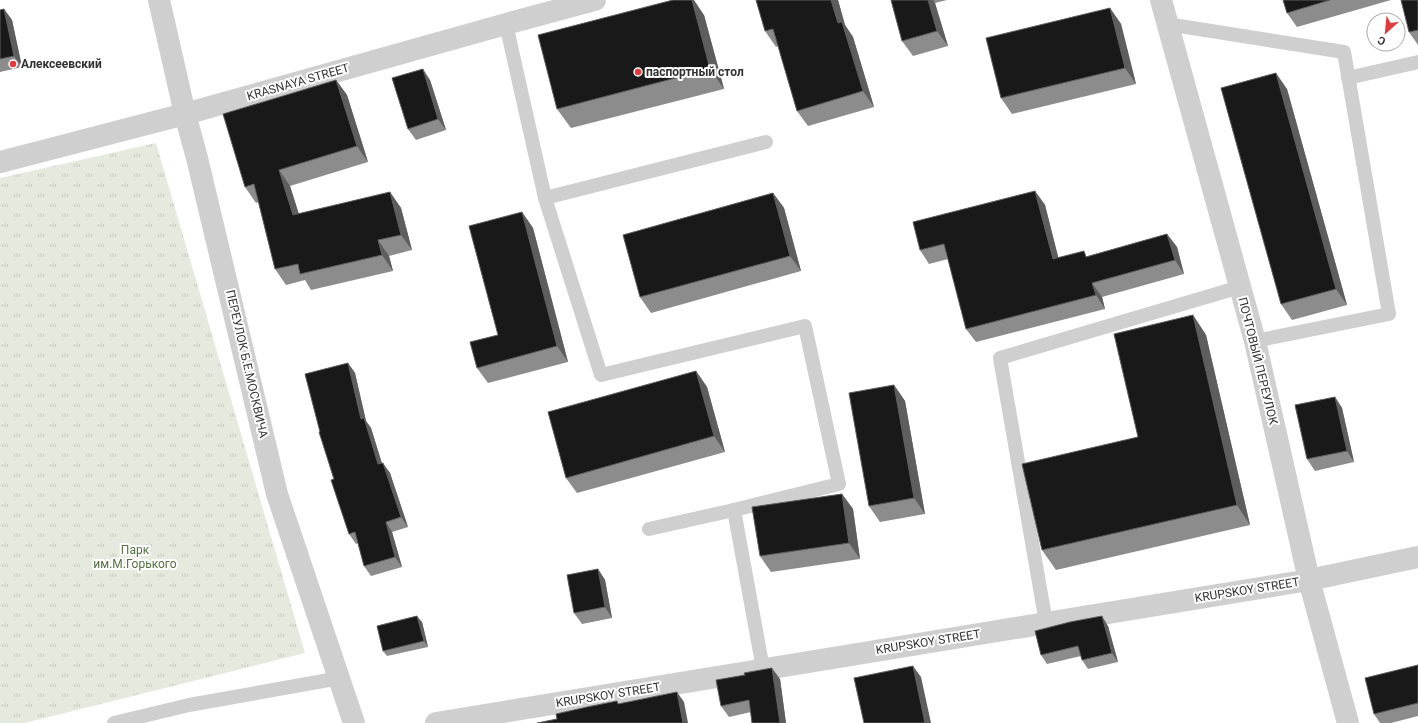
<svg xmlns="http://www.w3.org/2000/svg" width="1418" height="723" viewBox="0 0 1418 723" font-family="Roboto,sans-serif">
<defs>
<pattern id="park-tufts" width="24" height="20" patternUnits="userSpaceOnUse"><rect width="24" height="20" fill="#e4ebde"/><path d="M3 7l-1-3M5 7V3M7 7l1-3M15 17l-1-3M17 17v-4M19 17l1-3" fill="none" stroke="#c4cabf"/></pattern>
</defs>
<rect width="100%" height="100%" fill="#fff"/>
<path fill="url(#park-tufts)" d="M 156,143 L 305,653 L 25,723 L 0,723 L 0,178 Z"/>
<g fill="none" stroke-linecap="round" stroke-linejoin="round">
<g stroke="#cfcfcf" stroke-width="14">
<path d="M 506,24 L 545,198 L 601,375 L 805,326 L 839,484 L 734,510 L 763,669"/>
<path d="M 1167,24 L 1344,52 L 1389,314 L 1255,341"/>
<path d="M 1348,78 L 1418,62"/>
<path d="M 545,198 L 766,142"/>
<path d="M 649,529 L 734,510"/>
<path d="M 1046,623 L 1000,358 L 1240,287"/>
<path d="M 114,723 L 189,705 L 340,678"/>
</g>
<g stroke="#cfcfcf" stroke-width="22">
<path d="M 1161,0 L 1255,341 L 1309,580 L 1348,723"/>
<path d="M 185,114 L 197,158 L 277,494 L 354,723"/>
<path d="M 436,723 L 1309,580 L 1418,557"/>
</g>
<g stroke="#cfcfcf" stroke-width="22">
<path d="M 159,0 L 185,114"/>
<path d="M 0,162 L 185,114 L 506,24 L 595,0"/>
</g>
</g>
<g fill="#8c8c8c">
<path d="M 756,0 L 838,0 L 845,25 L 853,37 L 874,107 L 808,126 L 797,111 L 778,46 L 776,47 L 765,31 Z"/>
<path d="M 891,0 L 947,0 L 935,3 L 948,46 L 913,56 L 902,41 Z"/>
<path d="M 1283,0 L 1391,0 L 1297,27 L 1287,13 Z"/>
<path d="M 1418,0 L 1418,45 L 1409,32 Z"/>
<path d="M 1110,8 L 1121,24 L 1136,84 L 1012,114 L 1001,98 Z"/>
<path d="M 4,9 L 12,20 L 22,67 L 0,72 L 0,10 Z"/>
<path d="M 704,15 L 724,89 L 571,128 L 557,109 Z"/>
<path d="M 336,80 L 347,95 L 368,162 L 290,186 L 299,214 L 390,192 L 401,208 L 412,250 L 389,256 L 393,271 L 311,290 L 305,280 L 286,285 L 275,269 L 259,202 L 256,203 L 245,187 Z"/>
<path d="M 430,80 L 446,130 L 416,140 L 408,129 Z"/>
<path d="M 1287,89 L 1347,305 L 1292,320 L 1281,304 Z"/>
<path d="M 1035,191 L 1045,205 L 1058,257 L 1088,256 L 1167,234 L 1177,247 L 1184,274 L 1102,297 L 1105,309 L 976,342 L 966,329 L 948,259 L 929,264 L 920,250 Z"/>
<path d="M 773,193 L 784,208 L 801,271 L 651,313 L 640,297 Z"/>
<path d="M 522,212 L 533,228 L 568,362 L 488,383 L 477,368 L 498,335 Z"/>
<path d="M 1193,315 L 1206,335 L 1250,525 L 1056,570 L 1042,550 L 1138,437 Z"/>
<path d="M 348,363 L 355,373 L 366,421 L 371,428 L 382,463 L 390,473 L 408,527 L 392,532 L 402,567 L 371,576 L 364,566 L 358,543 L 356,544 L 349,534 L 320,432 Z"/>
<path d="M 696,371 L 707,387 L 725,452 L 577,493 L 566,478 Z"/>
<path d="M 894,385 L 905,401 L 925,514 L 880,522 L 869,506 Z"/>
<path d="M 1335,397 L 1342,408 L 1354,462 L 1315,471 L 1307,459 Z"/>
<path d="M 842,494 L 853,509 L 860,559 L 771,572 L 760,556 Z"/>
<path d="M 598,569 L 605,580 L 612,618 L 582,624 L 574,613 Z"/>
<path d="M 422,622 L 428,647 L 387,656 L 383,651 Z"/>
<path d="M 1108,626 L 1118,662 L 1088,669 L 1082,660 L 1081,656 L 1047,664 L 1041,655 Z"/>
<path d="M 1418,665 L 1418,716 L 1391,723 L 1380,723 L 1374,714 Z"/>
<path d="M 780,679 L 786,723 L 752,723 L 751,712 L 729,717 L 721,706 Z"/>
</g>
<g fill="#5e5e5e">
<path d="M 692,0 L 694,0 L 704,15 L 724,89 L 710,69 Z"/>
<path d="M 831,0 L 838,0 L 845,25 L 853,37 L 874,107 L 863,91 L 838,23 Z"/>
<path d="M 928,0 L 933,0 L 935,3 L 948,46 L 937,31 Z"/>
<path d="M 1110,8 L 1121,24 L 1136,84 L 1125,68 Z"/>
<path d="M 4,9 L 12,20 L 22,67 L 14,56 Z"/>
<path d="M 423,69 L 430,80 L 446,130 L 438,119 Z"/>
<path d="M 1276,73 L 1287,89 L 1347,305 L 1336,289 Z"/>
<path d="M 336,80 L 347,95 L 368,162 L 357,146 Z"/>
<path d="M 279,170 L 290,186 L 304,231 L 293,215 Z"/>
<path d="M 1035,191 L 1045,205 L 1062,272 L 1053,259 Z"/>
<path d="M 390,192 L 401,208 L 412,250 L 401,235 Z"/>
<path d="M 773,193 L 784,208 L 801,271 L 790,256 Z"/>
<path d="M 522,212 L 533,228 L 568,362 L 557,346 Z"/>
<path d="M 1167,234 L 1177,247 L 1184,274 L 1175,260 Z"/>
<path d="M 378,240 L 389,256 L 393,271 L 382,255 Z"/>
<path d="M 1092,283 L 1102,297 L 1105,309 L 1096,295 Z"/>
<path d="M 1193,315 L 1206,335 L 1250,525 L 1237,505 Z"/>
<path d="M 348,363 L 355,373 L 366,421 L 371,428 L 385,474 L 378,464 L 361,419 Z"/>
<path d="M 696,371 L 707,387 L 725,452 L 714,436 Z"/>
<path d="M 894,385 L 905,401 L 925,514 L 914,498 Z"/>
<path d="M 1335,397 L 1342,408 L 1354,462 L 1347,451 Z"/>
<path d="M 383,463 L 390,473 L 408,527 L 401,517 Z"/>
<path d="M 842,494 L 853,509 L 860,559 L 849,543 Z"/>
<path d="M 386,522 L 392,532 L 402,567 L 395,557 Z"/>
<path d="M 598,569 L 605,580 L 612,618 L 605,607 Z"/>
<path d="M 417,616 L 422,622 L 428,647 L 424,641 Z"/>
<path d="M 1102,616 L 1108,626 L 1118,662 L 1112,653 Z"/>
<path d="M 913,666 L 921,677 L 931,723 L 925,723 Z"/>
<path d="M 772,668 L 780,679 L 786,723 L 780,723 Z"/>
<path d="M 677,692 L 684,702 L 688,723 L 683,723 Z"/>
</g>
<g fill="#191919" stroke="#5e5e5e">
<path d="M 673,0 L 692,0 L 710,69 L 557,109 L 538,35 Z"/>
<path d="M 756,0 L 831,0 L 838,23 L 842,22 L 863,91 L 797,111 L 773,29 L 765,31 Z"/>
<path d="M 891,0 L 928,0 L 937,31 L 902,41 Z"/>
<path d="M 1283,0 L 1330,0 L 1287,13 Z"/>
<path d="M 1401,0 L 1418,0 L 1418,30 L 1409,32 Z"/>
<path d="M 1110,8 L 1125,68 L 1001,98 L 986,38 Z"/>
<path d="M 4,9 L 14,56 L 0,59 L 0,10 Z"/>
<path d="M 423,69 L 438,119 L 408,129 L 392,78 Z"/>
<path d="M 1276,73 L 1336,289 L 1281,304 L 1221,88 Z"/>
<path d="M 336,80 L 357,146 L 279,170 L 293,215 L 390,192 L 401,235 L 378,240 L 382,255 L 300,274 L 298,264 L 275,269 L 254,184 L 245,187 L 223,114 Z"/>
<path d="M 1035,191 L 1053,259 L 1084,251 L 1086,257 L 1167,234 L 1175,260 L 1092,283 L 1096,295 L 966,329 L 944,244 L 920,250 L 913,222 Z"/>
<path d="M 773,193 L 790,256 L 640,297 L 623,235 Z"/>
<path d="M 522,212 L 557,346 L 477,368 L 470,342 L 498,335 L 469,226 Z"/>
<path d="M 1193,315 L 1237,505 L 1042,550 L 1022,464 L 1138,437 L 1114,334 Z"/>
<path d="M 348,363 L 361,419 L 364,418 L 378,464 L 383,463 L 401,517 L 386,522 L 395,557 L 364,566 L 355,532 L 349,534 L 331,480 L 334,479 L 319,432 L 320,432 L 305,374 Z"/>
<path d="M 696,371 L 714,436 L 566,478 L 548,412 Z"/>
<path d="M 894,385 L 914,498 L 869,506 L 849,393 Z"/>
<path d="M 1335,397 L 1347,451 L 1307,459 L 1295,405 Z"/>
<path d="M 842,494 L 849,543 L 760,556 L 752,507 Z"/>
<path d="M 598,569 L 605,607 L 574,613 L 567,575 Z"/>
<path d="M 417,616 L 424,641 L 383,651 L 377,626 Z"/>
<path d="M 1102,616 L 1112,653 L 1082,660 L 1078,646 L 1041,655 L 1035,631 L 1070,622 Z"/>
<path d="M 1418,665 L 1418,703 L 1374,714 L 1365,678 Z"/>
<path d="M 913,666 L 925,723 L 864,723 L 854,678 Z"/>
<path d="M 772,668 L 780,723 L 752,723 L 749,700 L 721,706 L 716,680 L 745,675 L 744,673 Z"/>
<path d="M 677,692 L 683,723 L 537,723 L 557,719 L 556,714 L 587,707 L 617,701 L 618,704 Z"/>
</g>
<g fill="#e33a3d" stroke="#fff" stroke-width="1.5">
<circle cx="13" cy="64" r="4"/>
<circle cx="638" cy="72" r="4"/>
</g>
<g text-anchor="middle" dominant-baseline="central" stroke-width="4" stroke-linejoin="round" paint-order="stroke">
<g font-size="12" font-weight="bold" fill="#323232" stroke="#fff" text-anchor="start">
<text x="21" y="64">Алексеевский</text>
<text x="646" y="72">паспортный стол</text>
</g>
<g font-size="12" fill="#323232" stroke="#fff">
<text transform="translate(298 82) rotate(-16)">KRASNAYA STREET</text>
<text transform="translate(1258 361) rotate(76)">ПОЧТОВЫЙ ПЕРЕУЛОК</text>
<text transform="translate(247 364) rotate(77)">ПЕРЕУЛОК Б.Е.МОСКВИЧА</text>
<text transform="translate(1247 590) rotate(-9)">KRUPSKOY STREET</text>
<text transform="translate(928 642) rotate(-9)">KRUPSKOY STREET</text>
<text transform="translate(608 695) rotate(-9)">KRUPSKOY STREET</text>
</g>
<g font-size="12" fill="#536e3f" stroke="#fff">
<text x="135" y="550">Парк<tspan x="135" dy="14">им.М.Горького</tspan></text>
</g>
</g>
<g transform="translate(1386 32) rotate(207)"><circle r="19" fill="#ffffff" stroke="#adadad"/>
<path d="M0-3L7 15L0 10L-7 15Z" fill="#e33a3d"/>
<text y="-6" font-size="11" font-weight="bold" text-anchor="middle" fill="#323232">С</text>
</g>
</svg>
